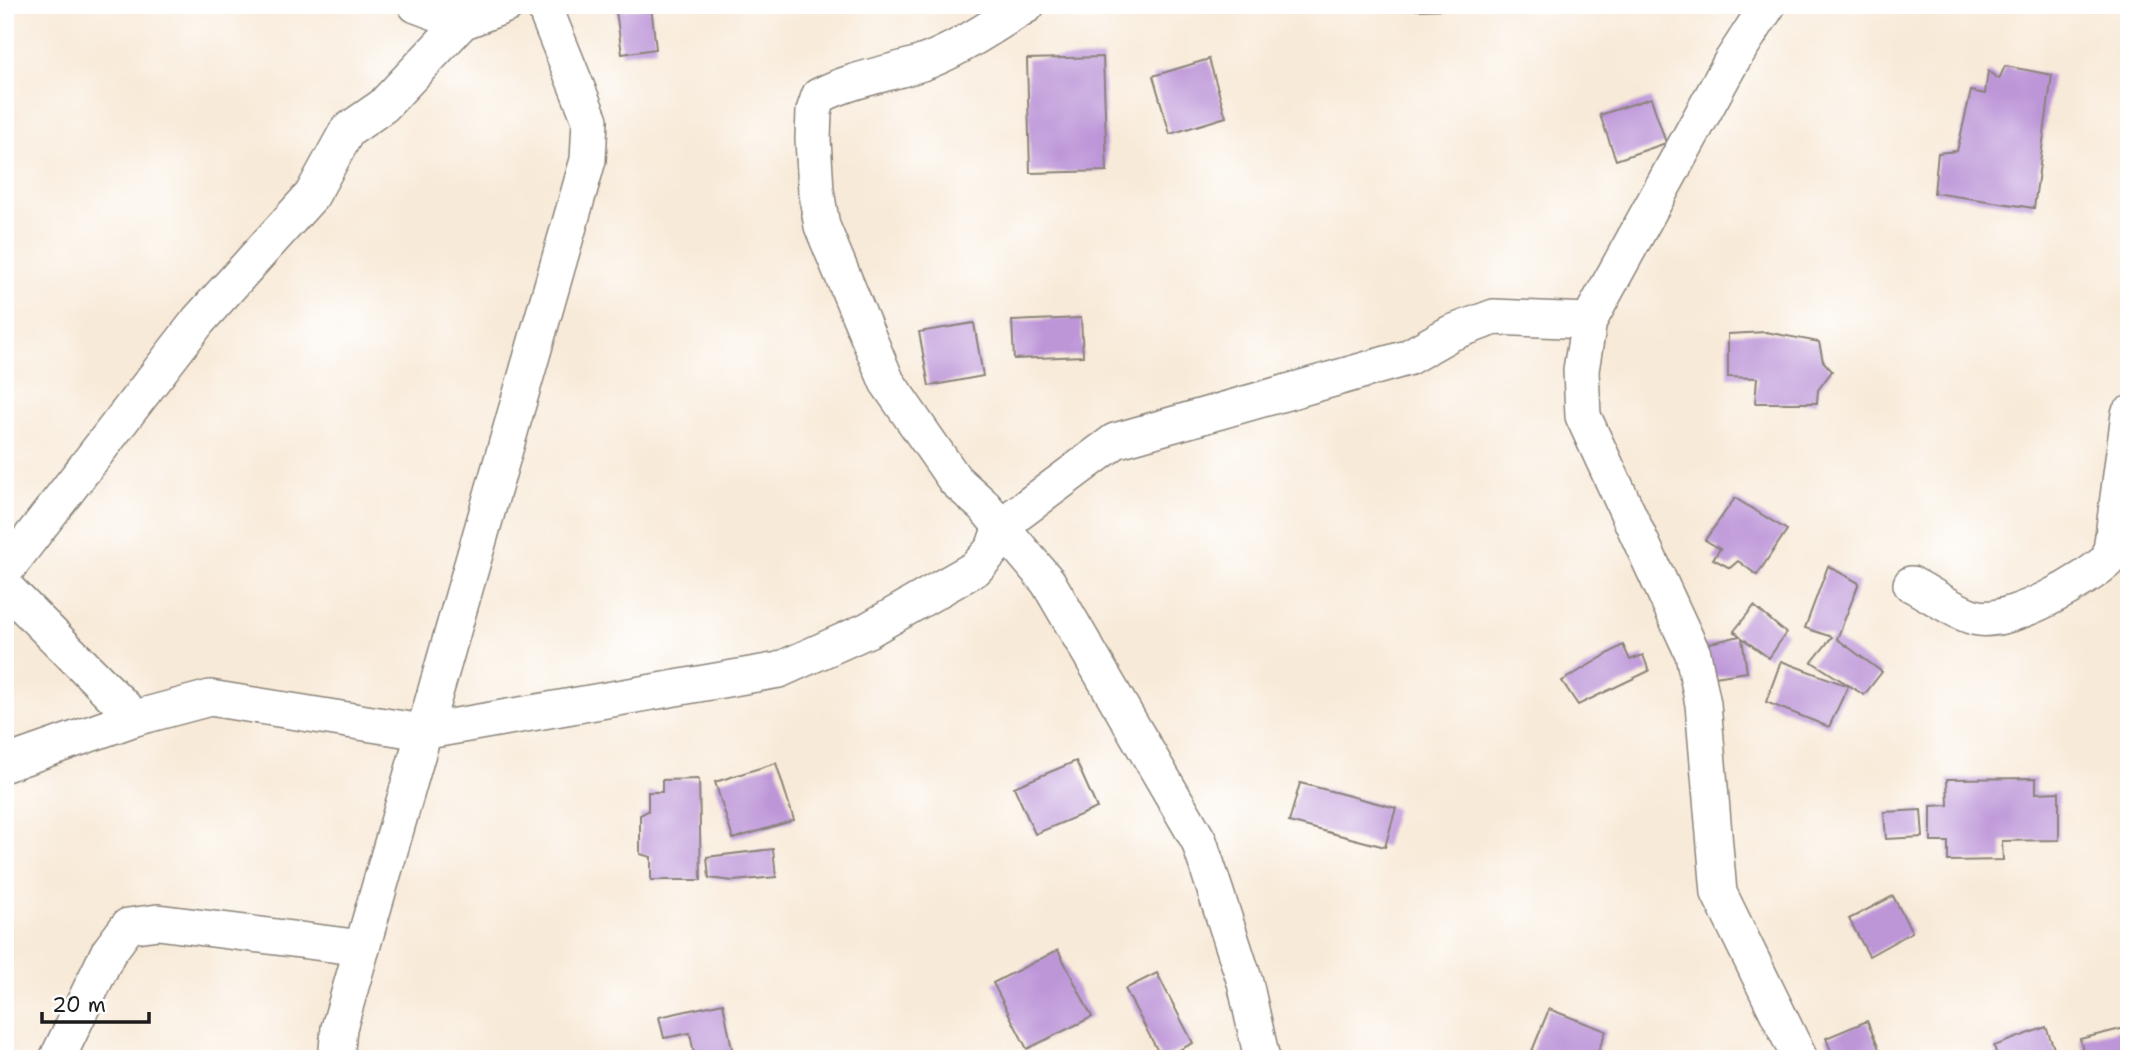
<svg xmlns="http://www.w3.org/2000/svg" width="2134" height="1064" viewBox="0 0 2134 1064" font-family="'Shantell Sans',sans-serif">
<rect width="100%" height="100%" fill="#fff"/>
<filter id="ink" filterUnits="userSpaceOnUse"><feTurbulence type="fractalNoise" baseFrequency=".0143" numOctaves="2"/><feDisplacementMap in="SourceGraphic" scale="14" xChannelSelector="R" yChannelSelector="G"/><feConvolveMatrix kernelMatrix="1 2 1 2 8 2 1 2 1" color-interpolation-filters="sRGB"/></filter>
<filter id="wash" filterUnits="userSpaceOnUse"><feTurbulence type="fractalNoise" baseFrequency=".00686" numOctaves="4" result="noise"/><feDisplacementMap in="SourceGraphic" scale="28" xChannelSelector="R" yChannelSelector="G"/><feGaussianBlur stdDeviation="1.57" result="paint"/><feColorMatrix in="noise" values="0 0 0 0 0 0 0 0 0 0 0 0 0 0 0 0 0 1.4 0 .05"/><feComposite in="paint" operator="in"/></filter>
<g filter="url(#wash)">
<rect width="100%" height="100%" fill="#f8ead8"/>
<g id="blocks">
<g fill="#bd96d8">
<path d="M 1415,5 L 1445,5 L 1446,9 L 1416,10 Z"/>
<path d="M 651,6 L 656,49 L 622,54 L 616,11 Z"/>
<path d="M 1103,57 L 1107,171 L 1030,173 L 1027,59 Z"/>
<path d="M 1209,59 L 1226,117 L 1170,134 L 1153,76 Z"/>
<path d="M 2005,66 L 2052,75 L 2034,208 L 1934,193 L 1938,153 L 1957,151 L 1971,91 L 1985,94 L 1988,71 L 1999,79 Z"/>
<path d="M 1651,98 L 1666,143 L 1616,160 L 1600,115 Z"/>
<path d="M 1081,318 L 1083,356 L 1014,359 L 1012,321 Z"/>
<path d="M 974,323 L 983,376 L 929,386 L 919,332 Z"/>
<path d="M 1766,332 L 1819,342 L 1823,361 L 1832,371 L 1818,390 L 1817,403 L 1755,403 L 1757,378 L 1728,377 L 1728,334 Z"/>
<path d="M 1735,498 L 1787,530 L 1757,575 L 1738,561 L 1730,568 L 1713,559 L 1720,549 L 1705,540 Z"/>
<path d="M 1828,566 L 1859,583 L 1837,639 L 1882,672 L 1864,695 L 1812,662 L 1832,637 L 1805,628 Z"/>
<path d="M 1754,606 L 1786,633 L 1769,658 L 1742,638 L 1747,672 L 1702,679 L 1698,646 L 1740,636 L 1734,631 Z"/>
<path d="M 1623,645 L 1630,660 L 1643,655 L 1649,671 L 1578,705 L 1562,681 Z"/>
<path d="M 1781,661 L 1848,686 L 1829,727 L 1766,702 Z"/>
<path d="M 1076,761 L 1097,808 L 1035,834 L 1014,787 Z"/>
<path d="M 776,763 L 794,820 L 733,839 L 715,782 Z"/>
<path d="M 2036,778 L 2036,793 L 2059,792 L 2059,840 L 2002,841 L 2003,860 L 1948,861 L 1948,842 L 1931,842 L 1931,806 L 1948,805 L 1947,779 Z"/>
<path d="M 699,779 L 701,880 L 651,880 L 651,857 L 640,854 L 640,815 L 648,811 L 648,792 L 662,792 L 662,780 Z"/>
<path d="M 1300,783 L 1396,808 L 1385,847 L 1289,822 Z"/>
<path d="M 1921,810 L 1923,837 L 1886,839 L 1884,812 Z"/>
<path d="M 773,849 L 776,877 L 733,881 L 709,878 L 707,857 Z"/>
<path d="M 1893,896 L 1912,932 L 1869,956 L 1849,919 Z"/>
<path d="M 1058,950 L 1092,1017 L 1027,1049 L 993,983 Z"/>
<path d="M 1157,973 L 1193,1043 L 1162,1059 L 1125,989 Z"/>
<path d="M 723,1003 L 734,1059 L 695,1059 L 690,1033 L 664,1038 L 659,1017 Z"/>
<path d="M 1549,1009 L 1606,1031 L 1595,1059 L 1550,1059 L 1532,1051 Z"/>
<path d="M 1867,1021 L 1883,1058 L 1834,1059 L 1826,1038 Z"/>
<path d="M 2046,1027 L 2058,1059 L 1998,1059 L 1994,1046 Z"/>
<path d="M 2129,1027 L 2129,1058 L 2085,1059 L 2080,1039 Z"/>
</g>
</g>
</g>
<g filter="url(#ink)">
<use href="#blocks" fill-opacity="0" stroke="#8a837a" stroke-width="2"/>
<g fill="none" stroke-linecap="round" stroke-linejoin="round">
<defs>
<g id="minor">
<path d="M 416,5 L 462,22"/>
<path d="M 1027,5 C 993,25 959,50 922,63 C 888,74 852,79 819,96 L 814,111 L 813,139 L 816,191 L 822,226 L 887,382 L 955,480 L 984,506 L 1048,582 L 1199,841 L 1245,982 L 1262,1059"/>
<path d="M 1768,5 L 1731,62 L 1589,321 L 1581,370 L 1583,416 L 1693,654 L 1703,704 L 1719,893 L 1800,1059"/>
<path d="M 5,571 L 199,320 L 312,195 L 347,131 L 383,106 L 462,22 L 506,5"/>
<path d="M 1911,584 C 1929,593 1961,616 1979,618 C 2012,623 2086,581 2110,558 L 2129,414"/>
<path d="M 5,587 L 135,718"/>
<path d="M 5,764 L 135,718 L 210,698 L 422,732 L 779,670 L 868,630 L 976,568 L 993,549 L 1001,526 L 1115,441 L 1407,358 L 1451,333 L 1494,317 L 1589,321"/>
<path d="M 57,1059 L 108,953 L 128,926 L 158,922 L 362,948"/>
<path d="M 336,1059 L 339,1028 L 588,160 L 590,120 L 548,16 L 547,5"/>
</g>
</defs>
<use href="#minor" stroke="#8a837a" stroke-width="38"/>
<use href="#minor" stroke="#fff" stroke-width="35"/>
</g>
</g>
<rect width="2134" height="1064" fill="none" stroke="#fff" stroke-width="28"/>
<path d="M42 1012v10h107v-10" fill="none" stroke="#1c1c1c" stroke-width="3.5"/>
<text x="52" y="1012" font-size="21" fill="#1c1c1c" stroke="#ffffff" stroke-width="5" paint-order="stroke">20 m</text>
</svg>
